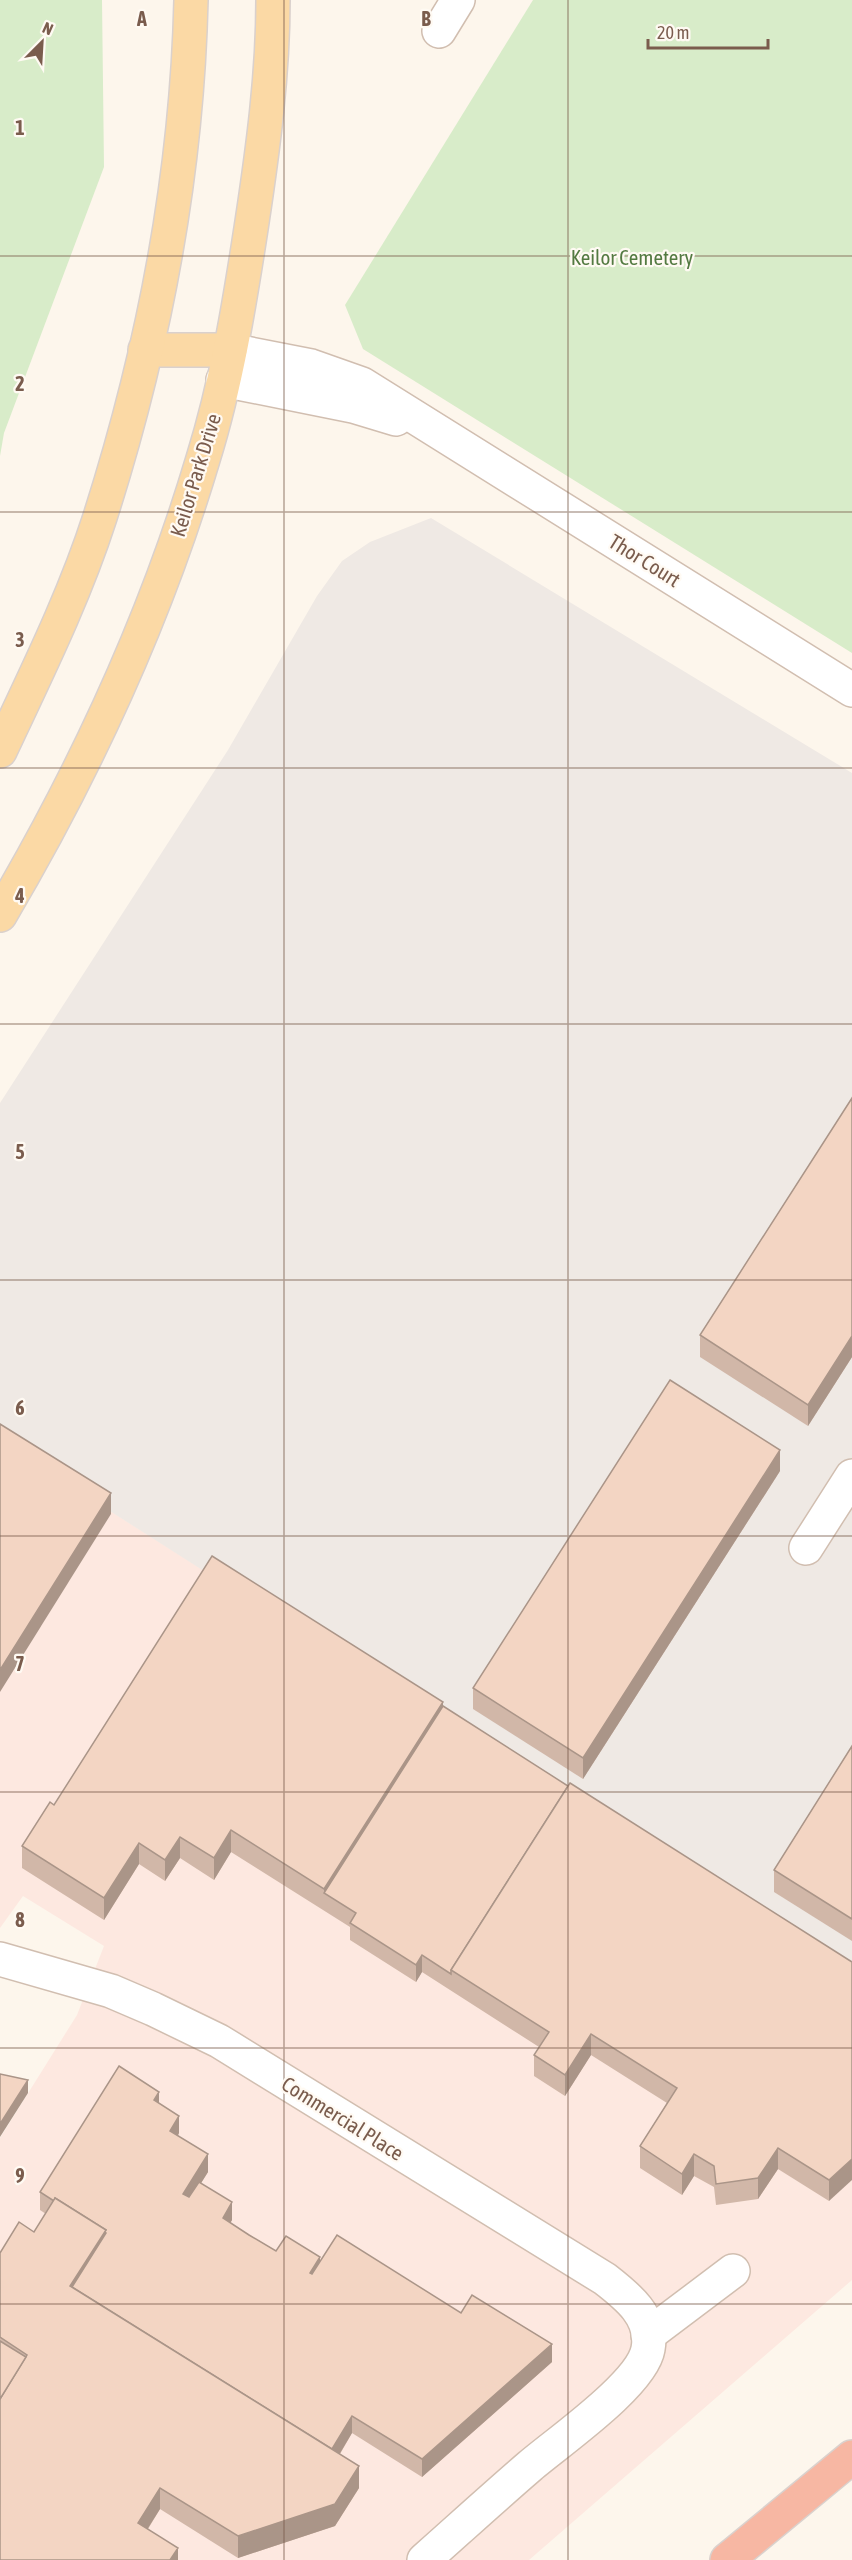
<svg xmlns="http://www.w3.org/2000/svg" width="852" height="2560" viewBox="0 0 852 2560" font-family="'Asap Condensed',sans-serif">
<rect width="100%" height="100%" fill="#fdf6ec"/>
<path fill="#fde8e0" d="M 0,1441 L 852,1982 L 852,2280 L 529,2560 L 0,2560 L 0,2138 L 77,2015 L 104,1946 L 23,1896 L 0,1928 Z"/>
<path fill="#efe9e4" d="M 431,518 L 852,773 L 852,1984 L 0,1441 L 0,1103 L 228,750 L 317,596 L 342,561 L 370,542 Z"/>
<g fill="#d8ecc9">
<path d="M 0,0 L 102,0 L 104,167 L 4,433 L 0,456 Z"/>
<path d="M 533,0 L 852,0 L 852,653 L 363,349 L 345,305 Z"/>
</g>
<g fill="none" stroke-linecap="round" stroke-linejoin="round">
<defs>
<g id="minor">
<path d="M 439,31 L 458,0"/>
<path d="M 230,350 L 311,366 L 362,384 L 852,690"/>
<path d="M 223,380 L 353,406 L 396,419"/>
<path d="M 806,1548 L 852,1476"/>
<path d="M 0,1959 L 111,1991 L 153,2009 L 219,2041 L 605,2279 C 627,2296 654,2317 648,2349 C 642,2384 558,2442 530,2466 C 494,2497 459,2529 424,2560"/>
<path d="M 648,2335 L 733,2271"/>
</g>
<g id="major">
<path d="M 145,350 L 230,350"/>
<path d="M 0,751 C 36,674 74,598 100,517 C 153,351 187,174 191,0"/>
<path d="M 0,915 C 85,771 155,620 203,459 C 227,382 240,301 252,222 C 263,149 273,74 273,0"/>
</g>
<path id="highway" d="M 727,2560 L 852,2457"/>
</defs>
<use href="#minor" stroke="#d1beb0" stroke-width="36"/>
<use href="#major" stroke="#dad1cd" stroke-width="36"/>
<use href="#highway" stroke="#dad1cd" stroke-width="36"/>
<use href="#minor" stroke="#fff" stroke-width="33"/>
<use href="#major" stroke="#fbd9a5" stroke-width="33"/>
<use href="#highway" stroke="#f7b7a3" stroke-width="33"/>
</g>
<g fill="#d1b7a8">
<path d="M 852,1098 L 852,1357 L 808,1426 L 700,1357 L 700,1335 Z"/>
<path d="M 780,1471 L 583,1779 L 473,1709 L 473,1688 Z"/>
<path d="M 443,1706 L 568,1786 L 852,1962 L 829,2201 L 778,2169 L 758,2199 L 716,2205 L 714,2187 L 694,2176 L 682,2195 L 640,2168 L 640,2146 L 667,2103 L 591,2055 L 565,2096 L 534,2076 L 534,2055 L 539,2047 L 422,1972 L 416,1982 L 350,1940 L 350,1927 L 231,1852 L 214,1880 L 180,1858 L 165,1881 L 139,1864 L 104,1920 L 22,1868 L 22,1846 L 54,1805 Z"/>
<path d="M 852,1746 L 852,1941 L 774,1892 L 774,1870 Z"/>
<path d="M 159,2103 L 179,2133 L 178,2136 L 208,2172 L 201,2183 L 232,2220 L 230,2223 L 276,2251 L 320,2263 L 461,2313 L 552,2362 L 422,2477 L 352,2433 L 340,2454 L 359,2488 L 335,2526 L 238,2558 L 160,2509 L 148,2529 L 178,2560 L 0,2560 L 0,2253 L 34,2232 L 46,2214 L 40,2210 L 40,2192 Z"/>
</g>
<g fill="#aa9588">
<path d="M 852,1336 L 852,1357 L 808,1426 L 808,1405 Z"/>
<path d="M 780,1450 L 780,1471 L 583,1779 L 583,1758 Z"/>
<path d="M 111,1493 L 111,1514 L 0,1692 L 0,1670 Z"/>
<path d="M 443,1702 L 443,1724 L 324,1893 L 324,1889 Z"/>
<path d="M 231,1830 L 231,1852 L 214,1880 L 214,1858 Z"/>
<path d="M 180,1837 L 180,1858 L 165,1881 L 165,1860 Z"/>
<path d="M 139,1843 L 139,1864 L 104,1920 L 104,1898 Z"/>
<path d="M 422,1955 L 422,1972 L 416,1982 L 416,1965 Z"/>
<path d="M 591,2034 L 591,2055 L 565,2096 L 565,2075 Z"/>
<path d="M 28,2080 L 28,2093 L 0,2137 L 0,2124 Z"/>
<path d="M 159,2092 L 159,2109 L 154,2100 Z"/>
<path d="M 179,2116 L 179,2133 L 170,2148 L 170,2131 Z"/>
<path d="M 778,2148 L 778,2169 L 758,2199 L 758,2178 Z"/>
<path d="M 208,2154 L 208,2172 L 183,2212 L 183,2194 Z"/>
<path d="M 694,2154 L 694,2176 L 682,2195 L 682,2174 Z"/>
<path d="M 852,2159 L 852,2180 L 829,2201 L 829,2180 Z"/>
<path d="M 232,2202 L 232,2220 L 223,2236 L 223,2218 Z"/>
<path d="M 106,2230 L 106,2251 L 78,2295 L 70,2286 Z"/>
<path d="M 320,2257 L 320,2274 L 310,2290 L 310,2273 Z"/>
<path d="M 552,2344 L 552,2362 L 422,2477 L 422,2459 Z"/>
<path d="M 352,2416 L 352,2433 L 330,2470 L 330,2452 Z"/>
<path d="M 359,2466 L 359,2488 L 335,2526 L 238,2558 L 238,2536 Z"/>
<path d="M 160,2488 L 160,2509 L 138,2544 L 138,2523 Z"/>
<path d="M 178,2548 L 178,2560 L 170,2560 Z"/>
</g>
<g fill="#f3d5c3" stroke="#aa9588" stroke-width="1.5">
<path d="M 852,1098 L 852,1336 L 808,1405 L 700,1335 Z"/>
<path d="M 670,1380 L 780,1450 L 583,1758 L 473,1688 Z"/>
<path d="M 0,1424 L 111,1493 L 0,1670 Z"/>
<path d="M 212,1556 L 443,1702 L 324,1889 L 231,1830 L 214,1858 L 180,1837 L 165,1860 L 139,1843 L 104,1898 L 22,1846 L 50,1802 L 54,1805 Z"/>
<path d="M 443,1706 L 568,1786 L 451,1970 L 451,1974 L 422,1955 L 416,1965 L 350,1923 L 356,1913 L 324,1893 Z"/>
<path d="M 852,1746 L 852,1919 L 774,1870 Z"/>
<path d="M 570,1783 L 852,1962 L 852,2159 L 829,2180 L 778,2148 L 758,2178 L 716,2184 L 714,2166 L 694,2154 L 682,2174 L 640,2146 L 677,2088 L 591,2034 L 565,2075 L 534,2055 L 549,2032 L 451,1970 Z"/>
<path d="M 119,2066 L 159,2092 L 154,2100 L 179,2116 L 170,2131 L 208,2154 L 183,2194 L 189,2197 L 199,2182 L 232,2202 L 223,2218 L 249,2235 L 276,2251 L 286,2236 L 320,2257 L 310,2273 L 312,2274 L 337,2235 L 461,2313 L 472,2295 L 552,2344 L 422,2459 L 352,2416 L 332,2449 L 72,2287 L 106,2233 L 104,2232 L 106,2230 L 55,2198 L 54,2201 L 40,2192 Z"/>
<path d="M 0,2074 L 28,2080 L 0,2124 Z"/>
<path d="M 55,2198 L 106,2230 L 70,2286 L 359,2466 L 335,2504 L 238,2536 L 160,2488 L 138,2523 L 178,2548 L 170,2560 L 0,2560 L 0,2399 L 27,2355 L 0,2337 L 0,2253 L 19,2222 L 34,2232 Z"/>
<path d="M 0,2341 L 26,2357 L 0,2399 Z"/>
</g>
<path fill="none" stroke="#7a5c4d" stroke-width="1.5" stroke-opacity="0.55" d="M 284,0 L 284,2560M 568,0 L 568,2560M 0,256 L 852,256M 0,512 L 852,512M 0,768 L 852,768M 0,1024 L 852,1024M 0,1280 L 852,1280M 0,1536 L 852,1536M 0,1792 L 852,1792M 0,2048 L 852,2048M 0,2304 L 852,2304"/>
<g text-anchor="middle" dominant-baseline="central" stroke-width="4.5" stroke-linejoin="round" paint-order="stroke">
<g font-size="21" fill="#537a41" stroke="#fffaf3">
<text x="632" y="257">Keilor Cemetery</text>
</g>
<g font-size="21" fill="#7a5c4d" stroke="#fffaf3">
<text transform="translate(195 475) rotate(-73)">Keilor Park Drive</text>
<text transform="translate(645 560) rotate(32)">Thor Court</text>
<text transform="translate(343 2118) rotate(32)">Commercial Place</text>
</g>
</g>
<g font-size="20" text-anchor="middle" font-weight="bold" fill="#7a5c4d" stroke="#fffaf3" stroke-width="4.5" stroke-linejoin="round" paint-order="stroke">
<text x="142" y="26">A</text>
<text x="426" y="26">B</text>
<text x="20" y="135">1</text>
<text x="20" y="391">2</text>
<text x="20" y="647">3</text>
<text x="20" y="903">4</text>
<text x="20" y="1159">5</text>
<text x="20" y="1415">6</text>
<text x="20" y="1671">7</text>
<text x="20" y="1927">8</text>
<text x="20" y="2183">9</text>
</g>
<g transform="translate(42 42) rotate(24)" stroke="#fffaf3" stroke-width="4.5" paint-order="stroke">
<path d="M0-4.5L10 22L0 15L-10 22Z" fill="#7a5c4d"/>
<text y="-9" font-size="16" font-weight="bold" text-anchor="middle" fill="#7a5c4d">N</text>
</g>
<path d="M648 39v9h120v-9" fill="none" stroke="#7a5c4d" stroke-width="3"/>
<text x="657" y="39" font-size="18" fill="#7a5c4d" stroke="#fffaf3" stroke-width="4.5" paint-order="stroke">20 m</text>
</svg>
